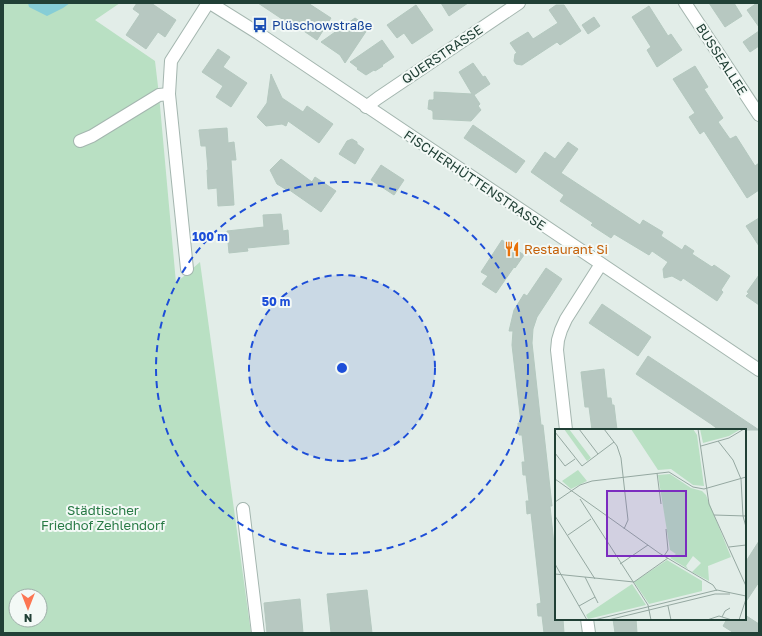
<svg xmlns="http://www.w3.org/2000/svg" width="762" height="636" viewBox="0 0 762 636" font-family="'Golos Text',sans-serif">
<rect width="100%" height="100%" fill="#e2ede8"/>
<path fill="#b9e0c3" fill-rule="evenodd" d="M 3,3 L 120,3 L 95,20 L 155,61 L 159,95 L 176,283 L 200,262 L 251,633 L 3,633 ZM 16,596 L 40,596 L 40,620 L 16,620 Z"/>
<path fill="#86cdd6" d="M 28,3 L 70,3 L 63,8 L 47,16 L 29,7 Z"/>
<g fill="#b7c8c1" stroke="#b4c8bf">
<path d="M 137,3 L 151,3 L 176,20 L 165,37 L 158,32 L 146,49 L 126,35 L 140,14 L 133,9 Z"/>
<path d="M 258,3 L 308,3 L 331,18 L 317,40 L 286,19 L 285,21 Z"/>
<path d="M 441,3 L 468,3 L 449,16 Z"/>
<path d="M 709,3 L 734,3 L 742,16 L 725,27 Z"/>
<path d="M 757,3 L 759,3 L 759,27 L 747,10 Z"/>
<path d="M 416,5 L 433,30 L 412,44 L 404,33 L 397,38 L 387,25 Z"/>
<path d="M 556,5 L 564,5 L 581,31 L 560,45 L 557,42 L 522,65 L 516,64 L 514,61 L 515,54 L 517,53 L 510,43 L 528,32 L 533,39 L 558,23 L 549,10 Z"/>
<path d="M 649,6 L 668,36 L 671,34 L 682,50 L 657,67 L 647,50 L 651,47 L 632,17 Z"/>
<path d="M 594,17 L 600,26 L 588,34 L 582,25 Z"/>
<path d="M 355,18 L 369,27 L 345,63 L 340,55 L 321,42 Z"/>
<path d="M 759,31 L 759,46 L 750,52 L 743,42 Z"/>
<path d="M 382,40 L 394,57 L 382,65 L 383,66 L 375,71 L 374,70 L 366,75 L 357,69 L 358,68 L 350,62 Z"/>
<path d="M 218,49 L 230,57 L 223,67 L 247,83 L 231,107 L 216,97 L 223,86 L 202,72 Z"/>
<path d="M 473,63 L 483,77 L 485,76 L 490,84 L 474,95 L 480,104 L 478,106 L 481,110 L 471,121 L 433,119 L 433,111 L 432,111 L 432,110 L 428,109 L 429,100 L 433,100 L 434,99 L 434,92 L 472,94 L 459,72 Z"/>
<path d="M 695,66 L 708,87 L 704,89 L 723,118 L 718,122 L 730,139 L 736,136 L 755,166 L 759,163 L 759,190 L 747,198 L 704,131 L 700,134 L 689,117 L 695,113 L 673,79 Z"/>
<path d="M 271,74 L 282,98 L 303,112 L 307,106 L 333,124 L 319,143 L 288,121 L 286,126 L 282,124 L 266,126 L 257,117 L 267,103 Z"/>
<path d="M 473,125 L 525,161 L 516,173 L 464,138 Z"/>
<path d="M 227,128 L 228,143 L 234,142 L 236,160 L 231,160 L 234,205 L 218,206 L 217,188 L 208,189 L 207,170 L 208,170 L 206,146 L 201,146 L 199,130 Z"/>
<path d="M 352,139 L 357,142 L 357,144 L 364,149 L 355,164 L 339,154 L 347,141 Z"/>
<path d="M 568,142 L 578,149 L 561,173 L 640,225 L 643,220 L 663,232 L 661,236 L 682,250 L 685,245 L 694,251 L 692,254 L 712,267 L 714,265 L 730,276 L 721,290 L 723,292 L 717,301 L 683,278 L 681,281 L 672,276 L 664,278 L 663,269 L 668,262 L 652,251 L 649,255 L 614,234 L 611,238 L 591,225 L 593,223 L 560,201 L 564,195 L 531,172 L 545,152 L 555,159 Z"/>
<path d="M 281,159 L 312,182 L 315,177 L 336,191 L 321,212 L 288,189 L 287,190 L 277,184 L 270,170 Z"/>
<path d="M 381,165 L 404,180 L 394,195 L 371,180 Z"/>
<path d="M 281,214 L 283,231 L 288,230 L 289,244 L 247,248 L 248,251 L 229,253 L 227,231 L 264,227 L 263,215 Z"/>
<path d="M 759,218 L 759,246 L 746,226 Z"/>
<path d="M 502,240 L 524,255 L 515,268 L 514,267 L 496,293 L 482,284 L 488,276 L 481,272 Z"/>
<path d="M 546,268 L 562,279 L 537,317 L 533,329 L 532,343 L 541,425 L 543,425 L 552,506 L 550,506 L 556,563 L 556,619 L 563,619 L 564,633 L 544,633 L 542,616 L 538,616 L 537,604 L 541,603 L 531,513 L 527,514 L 526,501 L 529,501 L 526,475 L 523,475 L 522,462 L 525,462 L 522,435 L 519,435 L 518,423 L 521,423 L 512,345 L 513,331 L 509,331 L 514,310 L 524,294 L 527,296 Z"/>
<path d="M 759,275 L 759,305 L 746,296 L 749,293 L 747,292 Z"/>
<path d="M 602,304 L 651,337 L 638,356 L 589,323 Z"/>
<path d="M 648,356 L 698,389 L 759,430 L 719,430 L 711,424 L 636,374 Z"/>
<path d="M 604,369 L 607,398 L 611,398 L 612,405 L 614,405 L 617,430 L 592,430 L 589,407 L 585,407 L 581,372 Z"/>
<path d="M 759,541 L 759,582 L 745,603 L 745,563 Z"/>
<path d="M 367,590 L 372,633 L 331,633 L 327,594 Z"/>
<path d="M 300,599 L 303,633 L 267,633 L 264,603 Z"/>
<path d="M 745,615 L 759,624 L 759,633 L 734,633 L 723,626 L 727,619 L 745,619 Z"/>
<path d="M 613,619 L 636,619 L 637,633 L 615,633 Z"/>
</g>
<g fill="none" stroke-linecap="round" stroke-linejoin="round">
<defs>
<g id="minor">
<path d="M 210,3 L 258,33 L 759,370"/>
<path d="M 685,3 L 759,115"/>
<path d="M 366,107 L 378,98 L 519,3"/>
<path d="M 80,141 L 92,136 L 159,95 L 169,94"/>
<path d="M 187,269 L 169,94 L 171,61 L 208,3"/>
<path d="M 566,430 L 557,350 L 558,340 L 561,330 L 566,319 L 601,264"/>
<path d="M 243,509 L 258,633"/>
<path d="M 587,619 L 589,633"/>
</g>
</defs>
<use href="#minor" stroke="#a4b6af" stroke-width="14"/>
<use href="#minor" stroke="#fff" stroke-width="12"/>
</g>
<circle cx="342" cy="368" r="93" fill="#1d4ed8" fill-opacity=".12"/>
<g fill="none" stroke="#1d4ed8" stroke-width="2" stroke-dasharray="7 5">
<circle cx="342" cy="368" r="93"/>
<circle cx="342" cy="368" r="186"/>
</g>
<defs>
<symbol id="bus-bare" viewBox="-9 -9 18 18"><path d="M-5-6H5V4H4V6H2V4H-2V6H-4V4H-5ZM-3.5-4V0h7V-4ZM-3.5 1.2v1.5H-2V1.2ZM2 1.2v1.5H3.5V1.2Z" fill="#1a4fb4" stroke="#f3f9f6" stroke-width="2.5" paint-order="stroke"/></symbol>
<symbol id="restaurant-bare" viewBox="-9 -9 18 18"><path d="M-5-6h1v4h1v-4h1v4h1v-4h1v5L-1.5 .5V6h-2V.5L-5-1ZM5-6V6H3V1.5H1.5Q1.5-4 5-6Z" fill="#e8710a" stroke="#f3f9f6" stroke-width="2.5" paint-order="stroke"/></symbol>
</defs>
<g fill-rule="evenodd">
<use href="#bus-bare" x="249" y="14" width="22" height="22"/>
<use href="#restaurant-bare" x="501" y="238" width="22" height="22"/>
</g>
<g text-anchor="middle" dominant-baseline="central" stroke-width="4" stroke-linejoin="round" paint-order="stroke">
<g font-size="13" fill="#164399" stroke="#f3f9f6" text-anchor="start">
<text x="272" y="25">Plüschowstraße</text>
</g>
<g font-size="13" fill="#214036" stroke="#f3f9f6">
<text transform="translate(442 54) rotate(-34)">QUERSTRASSE</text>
<text transform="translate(722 59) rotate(57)">BUSSEALLEE</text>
<text transform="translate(475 180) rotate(34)">FISCHERHÜTTENSTRASSE</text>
</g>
<g font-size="13" fill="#c56008" stroke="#f3f9f6" text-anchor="start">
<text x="524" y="249">Restaurant Si</text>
</g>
<g font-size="13" fill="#287a45" stroke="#f3f9f6">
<text x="103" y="510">Städtischer<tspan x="103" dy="15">Friedhof Zehlendorf</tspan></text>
</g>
</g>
<g transform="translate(555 429)">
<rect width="191" height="191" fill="#e2ede8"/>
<path d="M 9,0 L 14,0 L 36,29 L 32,32 ZM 76,0 L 138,0 L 142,6 L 149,57 L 138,56 L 116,40 L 103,41 ZM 145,0 L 186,0 L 174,7 L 148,14 ZM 23,41 L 32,52 L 16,60 L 7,52 ZM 115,45 L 136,59 L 147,62 L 151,66 L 176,128 L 153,137 L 154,152 L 137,143 L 146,134 L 138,127 L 131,137 L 133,140 L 115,129 L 121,125 L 115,121 L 103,46 ZM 112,131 L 147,152 L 147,162 L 94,175 L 79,153 ZM 77,155 L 91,176 L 33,190 L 31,186 Z" fill="#b9e0c3"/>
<path fill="none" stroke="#95a8a1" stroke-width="1" d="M 24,0 L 43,25M 49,0 L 62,17 L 66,29 L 73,91 L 69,100M 143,0 L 154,75 L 191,157M 0,3 L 27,37 L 59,13M 163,12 L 178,31 L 186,50 L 188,87 L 191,98M 146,17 L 174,9 L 189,0M 0,24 L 10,37 L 20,30M 102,44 L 106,75M 0,50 L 104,124 L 158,156 L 162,162M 25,70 L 93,176 L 96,191M 0,73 L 25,56 L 37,52 L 114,43 L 138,58 L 149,60 L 191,48M 159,86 L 191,87M 0,87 L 40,150M 13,106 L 36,90M 174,118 L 191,116M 109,127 L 113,121 L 111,100M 0,135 L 32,191M 65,135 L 93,116M 0,145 L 79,153 L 113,129M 30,148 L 43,174M 24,177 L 40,168M 113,177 L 116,191M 167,188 L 170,182 L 175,179M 39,191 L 162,161 L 191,167M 53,191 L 160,165 L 175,165M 152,191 L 164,187 L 177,191M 184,191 L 191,170"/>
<path fill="#7b2cbf" fill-opacity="0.15" stroke="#7b2cbf" stroke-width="2" d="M 52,62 L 131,62 L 131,127 L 52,127 Z"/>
<rect width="191" height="191" fill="none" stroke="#214036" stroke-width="2"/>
</g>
<circle cx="342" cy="368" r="6" fill="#1d4ed8" stroke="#f3f9f6" stroke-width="2"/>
<g font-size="12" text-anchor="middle" font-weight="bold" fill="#1d4ed8" stroke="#f3f9f6" stroke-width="4" stroke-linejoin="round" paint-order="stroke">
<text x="210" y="241">100 m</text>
<text x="276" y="306">50 m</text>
</g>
<rect width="762" height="636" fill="none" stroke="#214036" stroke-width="8"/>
<g transform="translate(28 608) rotate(180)"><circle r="19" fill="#f3f9f6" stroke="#9fafa9"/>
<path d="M0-3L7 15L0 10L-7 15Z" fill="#fc7652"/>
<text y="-6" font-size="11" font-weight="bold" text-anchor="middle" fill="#214036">N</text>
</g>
</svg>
